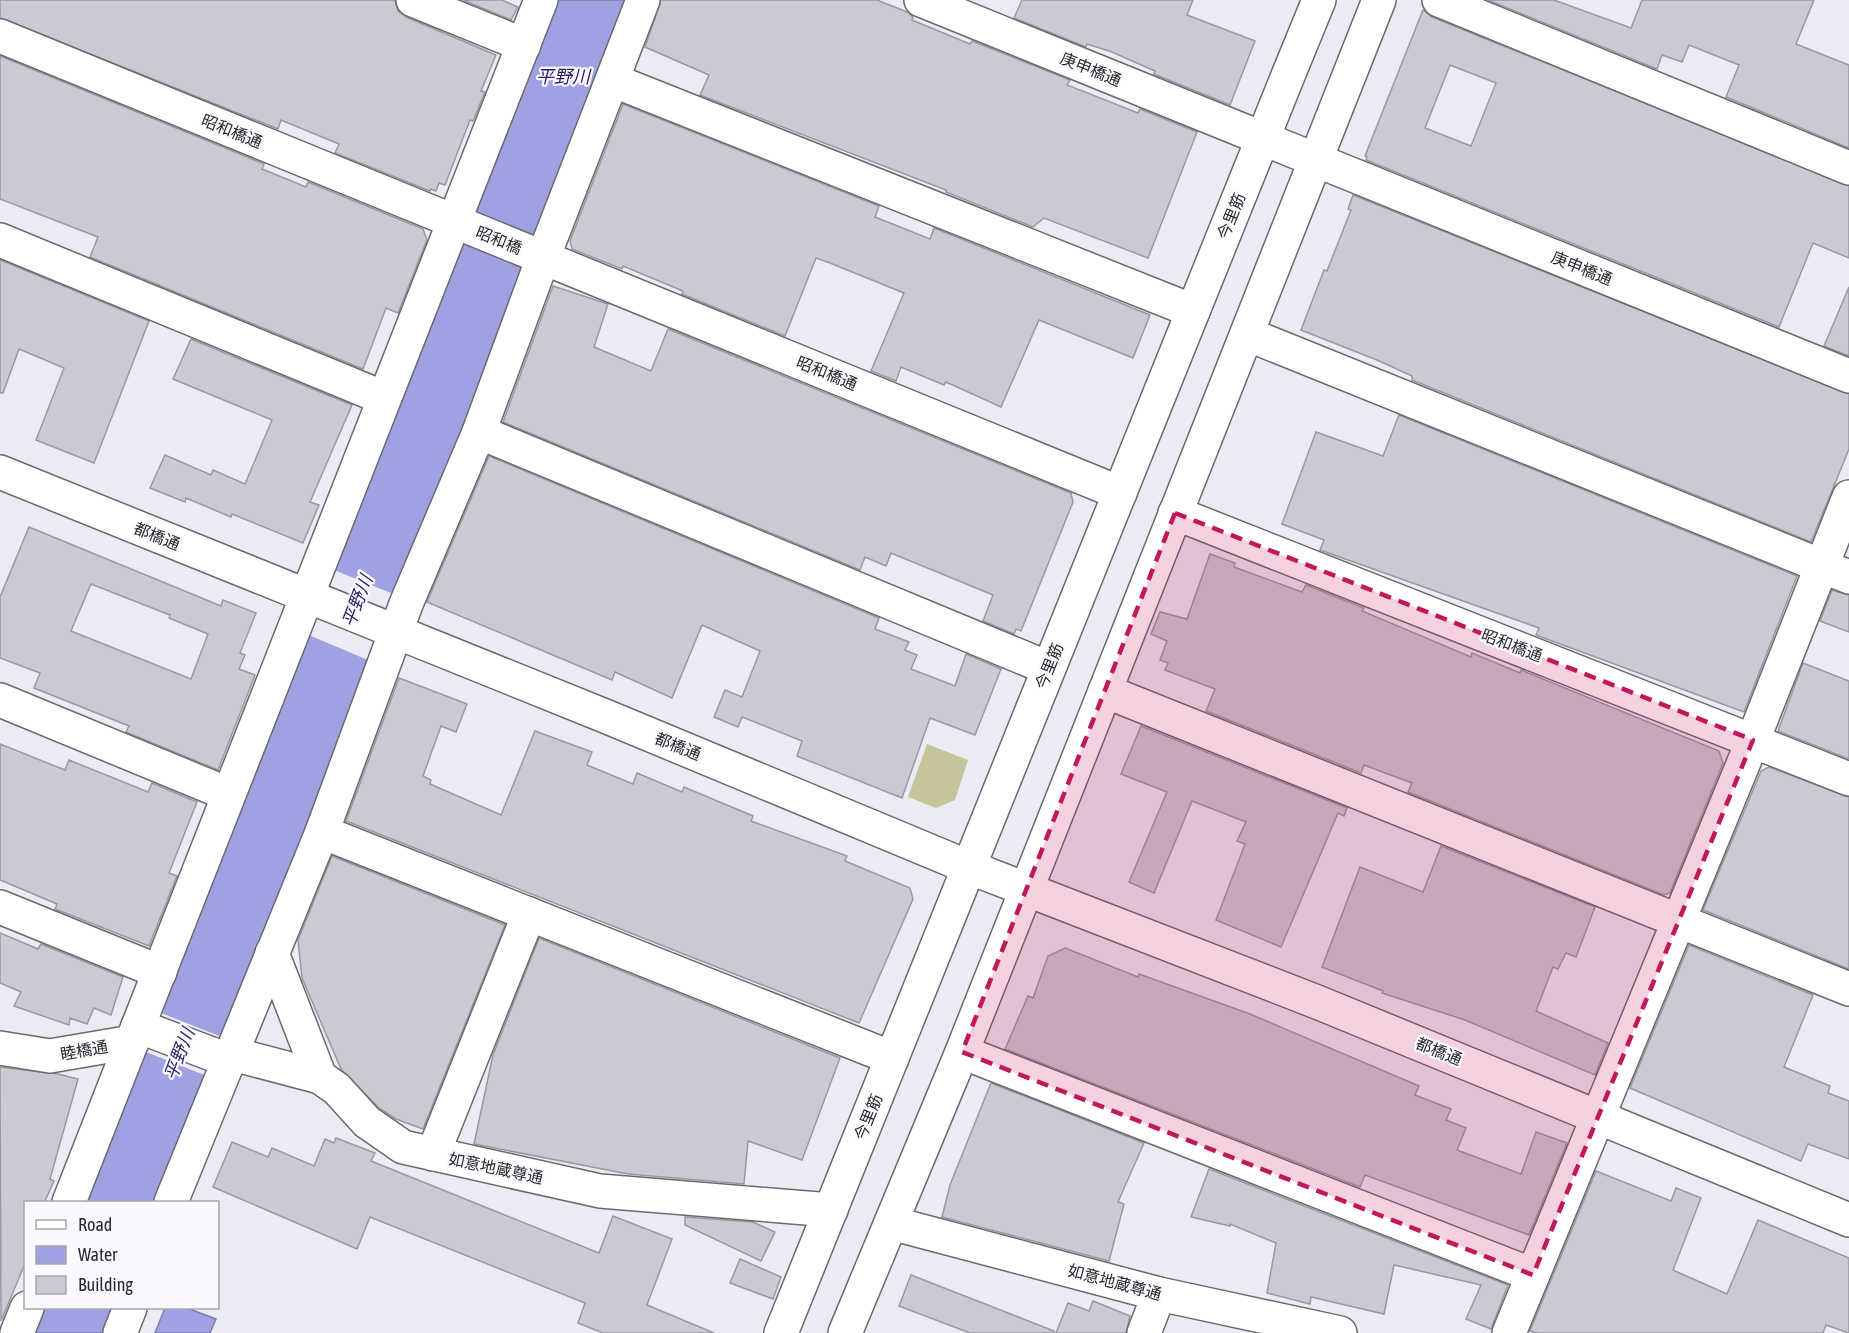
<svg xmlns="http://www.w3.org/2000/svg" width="1849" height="1333" viewBox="0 0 1849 1333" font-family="'Asap Condensed','Noto Sans JP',sans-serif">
<rect width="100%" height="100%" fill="#ebecf3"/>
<path fill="#c6c499" d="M 927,744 L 968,760 L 955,800 L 936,808 L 908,797 Z"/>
<g fill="#a0a1e2" stroke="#7c7dab" stroke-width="1.5">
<path d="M 555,0 L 631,0 L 160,1202 L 84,1202 Z"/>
<path d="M 43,1308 L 119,1308 L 109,1333 L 33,1333 Z"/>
<path d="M 165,1308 L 187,1308 L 216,1319 L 210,1333 L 155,1333 Z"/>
</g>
<g fill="#ebecf3">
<path d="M 329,568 L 401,597 L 375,663 L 304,633 Z"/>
<path d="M 156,1011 L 227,1039 L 212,1078 L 141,1050 Z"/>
</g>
<g fill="#cacbd2" stroke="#9899a0" stroke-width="1.5" fill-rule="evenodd">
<path d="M 0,0 L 395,0 L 398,11 L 406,17 L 496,55 L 481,91 L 485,92 L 473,121 L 470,120 L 445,185 L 439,183 L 436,191 L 431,189 L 430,191 L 335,153 L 339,144 L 281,120 L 278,129 L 0,18 Z"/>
<path d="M 463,0 L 502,0 L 518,7 L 511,20 Z"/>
<path d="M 661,0 L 877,0 L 907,12 L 913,17 L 912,20 L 970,44 L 972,41 L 1070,80 L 1067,85 L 1138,113 L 1140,109 L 1197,132 L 1148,258 L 1044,218 L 1033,227 L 946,192 L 946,190 L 700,95 L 709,75 L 645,47 Z"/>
<path d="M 1022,0 L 1193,0 L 1187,15 L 1255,41 L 1230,105 L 1154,74 L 1155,71 L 1112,52 L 1087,44 L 1086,47 L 1014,18 Z"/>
<path d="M 1488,0 L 1554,0 L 1631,28 L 1642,0 L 1814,0 L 1796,44 L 1849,65 L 1849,148 L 1726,97 L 1739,65 L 1689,45 L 1682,62 L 1662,55 L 1657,69 Z"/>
<path d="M 1423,10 L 1432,17 L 1849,186 L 1849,258 L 1813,243 L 1779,327 L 1366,160 L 1367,157 L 1365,156 ZM 1450,65 L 1496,83 L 1471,146 L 1425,128 Z"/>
<path d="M 0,56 L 264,164 L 262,169 L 306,187 L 308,182 L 423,229 L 427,240 L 398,313 L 386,308 L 363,369 L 90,257 L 98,237 L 0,199 Z"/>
<path d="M 623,104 L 879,206 L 875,217 L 930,239 L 934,228 L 1150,315 L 1133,358 L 1039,320 L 1001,407 L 946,382 L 944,385 L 901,367 L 896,381 L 871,371 L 904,293 L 830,263 L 816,258 L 785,336 L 682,294 L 683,291 L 623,266 L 622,269 L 572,249 L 570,241 Z"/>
<path d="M 1353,195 L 1849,394 L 1849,449 L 1811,542 L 1412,380 L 1412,376 L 1377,360 L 1301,330 L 1324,270 L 1327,271 L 1351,210 L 1348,209 Z"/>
<path d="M 0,260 L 149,321 L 94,463 L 36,440 L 64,368 L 19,349 L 3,393 L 0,393 Z"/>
<path d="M 553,286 L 608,304 L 594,347 L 651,371 L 668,329 L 1071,493 L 1073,502 L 1021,631 L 1016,629 L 1014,634 L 983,621 L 993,595 L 891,553 L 886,566 L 865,557 L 860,570 L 503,422 Z"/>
<path d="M 1849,287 L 1849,356 L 1824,346 Z"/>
<path d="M 191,339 L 352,405 L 310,502 L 319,505 L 303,543 L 232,514 L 231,517 L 186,498 L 185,502 L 150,488 L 165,455 L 211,475 L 213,470 L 245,484 L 272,420 L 173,379 Z"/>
<path d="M 1399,415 L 1797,576 L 1744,712 L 1536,635 L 1539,628 L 1320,550 L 1324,540 L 1282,524 L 1316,432 L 1383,456 Z"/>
<path d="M 489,456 L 879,618 L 875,629 L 909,642 L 905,650 L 917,655 L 911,669 L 955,686 L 966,654 L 1001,669 L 975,735 L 930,718 L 902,798 L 797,756 L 802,741 L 742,717 L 738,727 L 714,717 L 725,690 L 742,697 L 760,651 L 702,625 L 672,698 L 615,672 L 612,680 L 427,602 Z"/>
<path d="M 29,527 L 221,606 L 223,600 L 256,613 L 240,653 L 245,655 L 239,669 L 255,675 L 218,770 L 126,732 L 129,726 L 34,688 L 40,673 L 0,658 L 0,597 ZM 91,584 L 170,615 L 169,618 L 208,634 L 191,679 L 71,631 Z"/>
<path d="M 1210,554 L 1235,563 L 1234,567 L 1302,592 L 1306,585 L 1364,608 L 1362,611 L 1471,657 L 1472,653 L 1520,673 L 1521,670 L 1719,751 L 1723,763 L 1670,893 L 1664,895 L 1408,792 L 1412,783 L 1364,765 L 1361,773 L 1206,711 L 1215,689 L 1165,670 L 1168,663 L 1160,660 L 1167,641 L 1151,634 L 1160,612 L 1187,619 Z"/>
<path d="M 1832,590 L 1849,595 L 1849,632 L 1820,621 Z"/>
<path d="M 1803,663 L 1849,681 L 1849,759 L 1778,731 Z"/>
<path d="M 399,678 L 467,704 L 456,732 L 441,726 L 423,776 L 431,780 L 430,784 L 501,815 L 535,731 L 592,752 L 587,765 L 633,784 L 637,773 L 682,792 L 684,787 L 753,816 L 751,821 L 847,856 L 845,861 L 910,888 L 913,899 L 859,1023 L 346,821 Z"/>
<path d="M 1141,726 L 1347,808 L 1344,816 L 1338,813 L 1281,947 L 1216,920 L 1245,844 L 1237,841 L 1246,822 L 1192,801 L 1154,893 L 1129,882 L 1167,792 L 1121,774 Z"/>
<path d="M 0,744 L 65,770 L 69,760 L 148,792 L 152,783 L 197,802 L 169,873 L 177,876 L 149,946 L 55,909 L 57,904 L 0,880 Z"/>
<path d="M 1769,767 L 1849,797 L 1849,969 L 1703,910 L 1761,771 Z"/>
<path d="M 1441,846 L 1595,907 L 1576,957 L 1566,953 L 1558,969 L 1553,967 L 1536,1011 L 1608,1043 L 1595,1075 L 1465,1020 L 1382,993 L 1383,991 L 1322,967 L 1360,867 L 1423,892 Z"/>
<path d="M 332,856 L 505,925 L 423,1129 L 396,1119 L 379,1108 L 341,1069 L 302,978 L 298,940 Z"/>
<path d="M 0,933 L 38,949 L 41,944 L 123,977 L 111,1015 L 94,1008 L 87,1024 L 70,1018 L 69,1025 L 14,1006 L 21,992 L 0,983 Z"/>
<path d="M 539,938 L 840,1058 L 802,1160 L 748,1141 L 744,1184 L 628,1174 L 474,1144 L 493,1055 Z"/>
<path d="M 1689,945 L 1813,995 L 1784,1067 L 1830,1086 L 1828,1093 L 1849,1101 L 1849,1159 L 1808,1144 L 1801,1161 L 1630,1088 Z"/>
<path d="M 1065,948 L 1138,977 L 1139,974 L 1250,1014 L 1419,1086 L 1415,1095 L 1451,1109 L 1446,1120 L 1466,1128 L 1457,1150 L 1521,1174 L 1536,1132 L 1567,1143 L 1529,1235 L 1365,1175 L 1360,1187 L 1005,1049 L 1028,996 L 1033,998 L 1048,956 Z"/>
<path d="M 0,1067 L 58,1074 L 78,1079 L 50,1179 L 54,1181 L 44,1203 L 26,1203 L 26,1261 L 1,1321 Z"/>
<path d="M 991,1083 L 1144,1143 L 1118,1202 L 1124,1204 L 1109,1261 L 942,1217 L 950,1185 Z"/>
<path d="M 336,1138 L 375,1153 L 371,1161 L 599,1253 L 613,1216 L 672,1239 L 647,1305 L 714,1333 L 603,1333 L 578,1323 L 585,1303 L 370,1217 L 357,1249 L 213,1187 L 232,1142 L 268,1157 L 272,1148 L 314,1166 L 325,1139 L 334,1143 Z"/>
<path d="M 1209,1169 L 1508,1285 L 1491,1329 L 1466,1319 L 1481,1285 L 1394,1265 L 1384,1314 L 1311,1297 L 1310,1304 L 1267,1293 L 1276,1243 L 1230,1224 L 1230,1226 L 1191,1217 Z"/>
<path d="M 1596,1171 L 1671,1201 L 1676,1188 L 1701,1198 L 1673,1270 L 1727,1294 L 1758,1220 L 1849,1258 L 1849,1333 L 1826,1325 L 1823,1333 L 1537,1333 L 1530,1331 Z"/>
<path d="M 685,1217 L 753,1222 L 775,1232 L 761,1261 L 685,1225 Z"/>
<path d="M 740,1259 L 781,1277 L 773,1299 L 730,1283 Z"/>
<path d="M 911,1275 L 1054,1331 L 1054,1333 L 970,1333 L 899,1306 Z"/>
<path d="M 1093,1301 L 1130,1316 L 1126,1333 L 1056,1333 L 1068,1303 L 1089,1311 Z"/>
</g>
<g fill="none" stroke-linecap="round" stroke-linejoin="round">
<defs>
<g id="minor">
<path d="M 413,0 L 524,45"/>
<path d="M 921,0 L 1849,376"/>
<path d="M 1439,0 L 1849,168"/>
<path d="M 0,36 L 1120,493"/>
<path d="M 612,80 L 1193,311"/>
<path d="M 0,240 L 384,398"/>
<path d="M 1247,334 L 1849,577"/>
<path d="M 479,432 L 1048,668"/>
<path d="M 0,472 L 605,716 L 966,866 L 1317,1002 L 1849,1220"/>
<path d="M 1175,513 L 1849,779"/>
<path d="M 1105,691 L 1849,989"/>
<path d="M 0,700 L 228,794"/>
<path d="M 322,832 L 892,1058"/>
<path d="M 0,907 L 160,972"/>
<path d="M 272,953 L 320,1077 L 337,1089 L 367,1122 L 403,1147 L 600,1191 L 831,1210"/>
<path d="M 138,1026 L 230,1061"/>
<path d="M 0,1048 L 50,1056 L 132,1042"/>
<path d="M 962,1052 L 1533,1275"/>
<path d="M 233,1054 L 320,1077"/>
<path d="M 433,1154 L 529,914"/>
<path d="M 69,1202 L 541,0"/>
<path d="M 171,1202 L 322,832 L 406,604 L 479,432 L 543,258 L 643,0"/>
<path d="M 891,1223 L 1159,1294 L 1340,1333"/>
<path d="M 17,1333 L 27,1308"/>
<path d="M 120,1333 L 130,1308"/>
<path d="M 1144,1333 L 1159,1294"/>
<path d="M 1509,1333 L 1753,740 L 1849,497"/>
</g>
<g id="major">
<path d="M 781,1333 C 960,888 1137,443 1319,0"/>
<path d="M 845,1333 L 962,1052 L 1379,0"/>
</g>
</defs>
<use href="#minor" stroke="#696a70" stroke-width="36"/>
<use href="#major" stroke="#696a70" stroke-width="36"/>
<use href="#minor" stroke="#fff" stroke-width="33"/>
<use href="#major" stroke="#fff" stroke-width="33"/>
</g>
<path fill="#c2185b" fill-opacity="0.2" stroke="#c2185b" stroke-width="4.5" stroke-dasharray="12 8" stroke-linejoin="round" d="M 1175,513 L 1753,740 L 1533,1275 L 962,1052 Z"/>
<g text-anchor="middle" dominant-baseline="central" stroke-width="4.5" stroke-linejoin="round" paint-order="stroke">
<g font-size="16" fill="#29292c" stroke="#f9f9fe">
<text transform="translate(1091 69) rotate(22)">庚申橋通</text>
<text transform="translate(232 131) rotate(22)">昭和橋通</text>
<text transform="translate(1231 216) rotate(-68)">今里筋</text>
<text transform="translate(499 240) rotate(22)">昭和橋</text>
<text transform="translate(1582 268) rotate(22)">庚申橋通</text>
<text transform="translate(827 373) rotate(22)">昭和橋通</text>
<text transform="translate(157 536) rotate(22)">都橋通</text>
<text transform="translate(1512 645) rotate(21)">昭和橋通</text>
<text transform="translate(1049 666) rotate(-68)">今里筋</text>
<text transform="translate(678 746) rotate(22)">都橋通</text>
<text transform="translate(84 1050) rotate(-10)">睦橋通</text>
<text transform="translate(1439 1051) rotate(22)">都橋通</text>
<text transform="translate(868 1117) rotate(-68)">今里筋</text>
<text transform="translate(496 1168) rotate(12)">如意地蔵尊通</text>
<text transform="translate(1115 1282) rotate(15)">如意地蔵尊通</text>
</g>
<g font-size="18" font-style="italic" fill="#291e68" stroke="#f9f9fe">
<text x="563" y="76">平野川</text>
<text transform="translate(357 601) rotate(-69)">平野川</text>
<text transform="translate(179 1054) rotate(-69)">平野川</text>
</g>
</g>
<rect x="24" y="1201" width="195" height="108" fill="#f9f9fe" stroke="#a6a6aa" stroke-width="1.5"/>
<rect x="36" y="1220" width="30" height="9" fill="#ffffff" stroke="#a6a6aa" stroke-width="1.5"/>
<text x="78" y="1231" font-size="18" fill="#29292c">Road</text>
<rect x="36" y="1246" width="30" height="18" fill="#a0a1e2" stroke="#a6a6aa" stroke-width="1.5"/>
<text x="78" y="1261" font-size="18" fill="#29292c">Water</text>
<rect x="36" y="1276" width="30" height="18" fill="#cacbd2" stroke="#a6a6aa" stroke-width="1.5"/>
<text x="78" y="1291" font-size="18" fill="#29292c">Building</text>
</svg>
